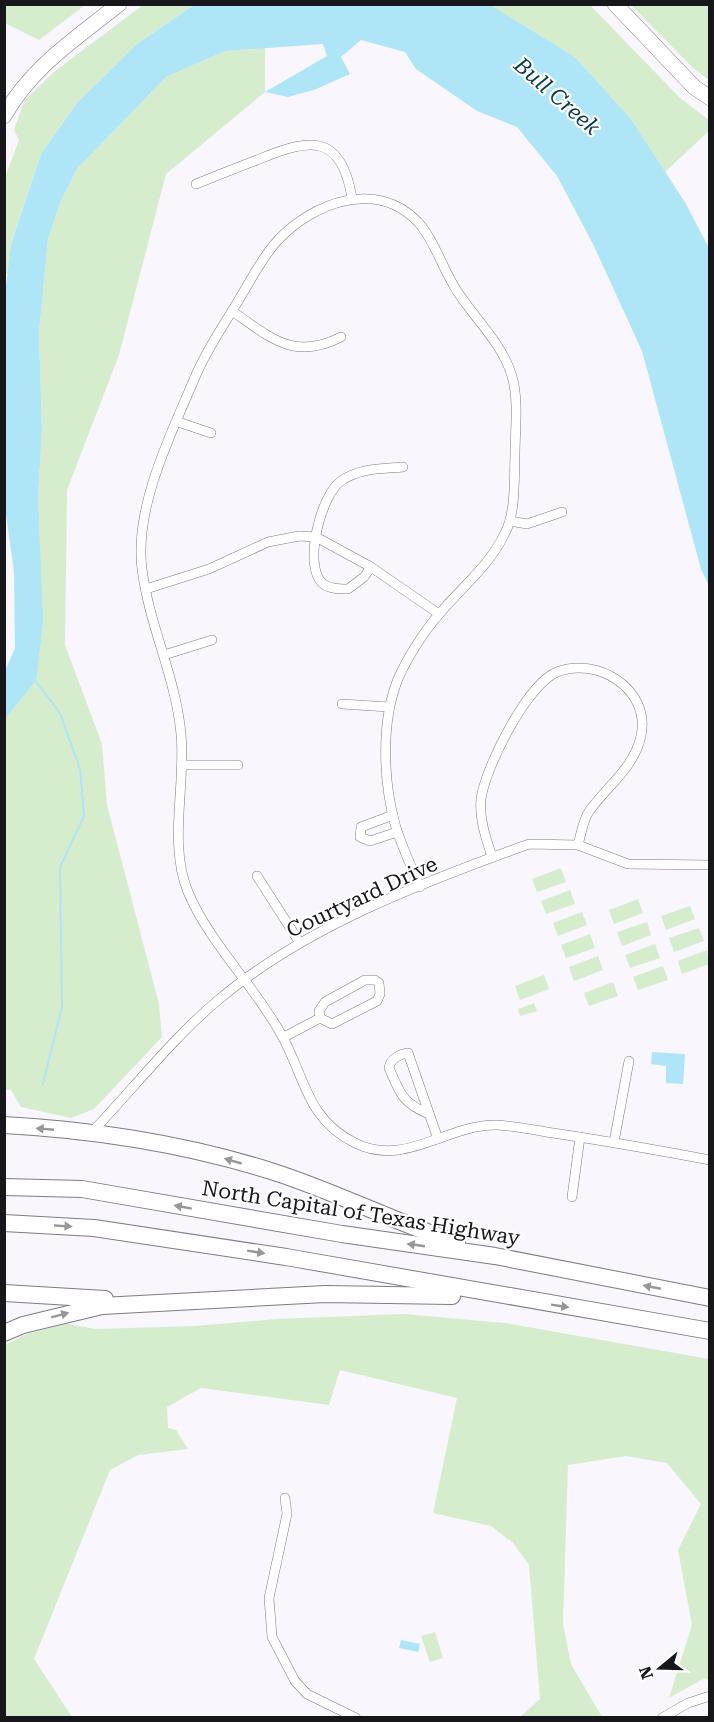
<svg xmlns="http://www.w3.org/2000/svg" width="714" height="1722" viewBox="0 0 714 1722" font-family="'Roboto Serif',serif">
<rect width="100%" height="100%" fill="#f9f6fd"/>
<g fill="#d5edcc">
<path d="M 702,4 L 709,7 L 709,80 L 694,69 L 631,5 Z"/>
<path d="M 4,5 L 5,4 L 85,5 L 39,40 L 5,23 Z"/>
<path d="M 143,5 L 194,5 L 137,44 L 77,103 L 41,154 L 11,243 L 8,274 L 4,273 L 4,180 L 19,140 L 14,130 L 24,101 L 55,71 Z"/>
<path d="M 489,5 L 590,5 L 680,98 L 709,120 L 709,131 L 665,172 L 631,119 L 575,57 Z"/>
<path d="M 265,48 L 265,92 L 166,174 L 119,355 L 67,490 L 65,645 L 102,744 L 107,805 L 159,1004 L 162,1037 L 94,1109 L 71,1118 L 21,1107 L 11,1090 L 5,1090 L 5,719 L 36,681 L 38,499 L 42,429 L 39,333 L 48,239 L 60,203 L 77,169 L 166,77 L 225,51 Z"/>
<path d="M 561,868 L 566,882 L 537,892 L 532,879 Z"/>
<path d="M 570,890 L 575,904 L 546,914 L 541,901 Z"/>
<path d="M 638,899 L 643,913 L 614,924 L 609,910 Z"/>
<path d="M 690,906 L 695,919 L 666,930 L 661,916 Z"/>
<path d="M 582,912 L 587,925 L 558,936 L 553,923 Z"/>
<path d="M 647,922 L 651,935 L 622,946 L 617,932 Z"/>
<path d="M 699,928 L 704,941 L 674,952 L 669,938 Z"/>
<path d="M 590,934 L 595,948 L 566,958 L 561,945 Z"/>
<path d="M 655,944 L 660,958 L 630,968 L 625,955 Z"/>
<path d="M 707,950 L 709,964 L 682,974 L 678,961 Z"/>
<path d="M 598,956 L 603,970 L 574,981 L 569,967 Z"/>
<path d="M 663,966 L 668,980 L 638,990 L 633,977 Z"/>
<path d="M 544,975 L 549,989 L 520,1000 L 515,986 Z"/>
<path d="M 613,982 L 618,996 L 589,1006 L 584,993 Z"/>
<path d="M 534,1003 L 537,1011 L 520,1016 L 518,1009 Z"/>
<path d="M 404,1314 L 505,1323 L 709,1359 L 709,1680 L 705,1678 L 669,1698 L 692,1625 L 678,1550 L 701,1504 L 667,1463 L 626,1456 L 568,1465 L 563,1624 L 571,1664 L 602,1717 L 520,1717 L 540,1699 L 529,1565 L 513,1543 L 491,1526 L 433,1513 L 457,1398 L 340,1370 L 329,1405 L 201,1388 L 167,1407 L 168,1428 L 176,1430 L 188,1449 L 138,1455 L 110,1470 L 34,1659 L 72,1717 L 5,1717 L 5,1345 L 27,1334 L 67,1324 L 96,1329 L 195,1326 L 277,1319 Z"/>
<path d="M 435,1632 L 443,1658 L 430,1662 L 421,1636 Z"/>
</g>
<g fill="#aee6f7">
<path d="M 194,5 L 490,5 L 575,57 L 631,119 L 686,204 L 709,248 L 709,586 L 701,569 L 642,351 L 593,244 L 557,176 L 517,127 L 477,111 L 416,69 L 405,52 L 361,40 L 341,57 L 350,74 L 314,90 L 288,97 L 265,92 L 327,56 L 323,44 L 225,51 L 166,77 L 77,169 L 60,203 L 48,239 L 39,333 L 42,429 L 38,499 L 43,622 L 36,681 L 5,719 L 5,671 L 15,648 L 14,572 L 4,500 L 4,303 L 11,244 L 41,154 L 77,103 L 137,44 Z"/>
<path d="M 652,1052 L 685,1054 L 683,1084 L 666,1083 L 666,1066 L 651,1064 Z"/>
<path d="M 401,1640 L 420,1644 L 418,1652 L 399,1648 Z"/>
</g>
<g fill="none" stroke-linecap="round" stroke-linejoin="round">
<path stroke="#aee6f7" stroke-width="2" d="M 34,679 L 60,713 L 80,769 L 84,816 L 60,867 L 62,1007 L 43,1084"/>
<defs>
<g id="street">
<path d="M 196,184 C 216,176 236,168 257,160 C 308,139 341,131 352,198"/>
<path d="M 232,311 C 271,338 294,361 341,337"/>
<path d="M 178,422 L 211,433"/>
<path d="M 510,521 L 527,524 L 562,512"/>
<path d="M 371,567 L 364,577 L 348,589 C 339,589 329,589 322,583 C 303,564 321,495 341,481 C 359,468 381,469 403,467"/>
<path d="M 146,589 L 209,569 L 268,542 L 299,536 L 316,537 L 371,567 L 439,614"/>
<path d="M 164,655 L 212,640"/>
<path d="M 342,704 L 389,707"/>
<path d="M 182,765 L 238,765"/>
<path d="M 393,815 L 361,827 L 360,837 L 370,841 L 397,832"/>
<path d="M 492,857 C 486,838 479,819 481,799 C 485,768 527,684 557,672 C 597,656 651,689 641,736 C 634,768 608,785 590,810 C 583,819 581,834 578,845"/>
<path d="M 257,876 L 300,943"/>
<path d="M 420,887 C 411,866 401,845 395,824 C 383,780 381,721 398,679 C 408,656 425,630 441,612 C 463,586 490,565 505,533 C 516,512 514,479 515,455 C 515,430 519,401 512,376 C 502,343 475,319 457,291 C 443,270 435,241 418,222 C 377,179 314,202 278,240 C 263,256 252,278 241,296 C 226,322 208,347 196,375 C 172,432 134,506 142,569 C 149,625 176,678 181,734 C 186,786 168,843 188,892 C 210,944 254,985 281,1034 C 305,1076 306,1119 355,1143 C 405,1168 447,1124 497,1125 C 516,1126 535,1130 553,1133 C 606,1141 657,1150 710,1160"/>
<path d="M 365,980 L 375,980 L 379,983 L 380,994 L 377,1001 L 332,1024 L 320,1018 L 319,1011 L 325,1002 Z"/>
<path d="M 284,1037 L 320,1018"/>
<path d="M 429,1114 C 402,1103 400,1093 389,1068 C 390,1059 400,1054 408,1053 L 438,1139"/>
<path d="M 92,1132 C 133,1089 172,1039 217,1001 C 304,927 423,882 529,844 L 578,845 L 628,864 L 710,865"/>
<path d="M 614,1142 L 629,1061"/>
<path d="M 572,1197 L 580,1137"/>
<path d="M 285,1498 L 287,1514 L 269,1598 L 272,1637 L 295,1681 L 307,1694 L 356,1718"/>
<path d="M 662,1718 L 688,1703 L 710,1696"/>
</g>
<g id="primary">
<path d="M 615,4 L 694,87 L 710,98"/>
<path d="M 4,116 C 31,67 77,38 119,4"/>
</g>
<g id="highway">
<path d="M 4,1125 C 97,1130 186,1144 274,1172 C 336,1192 395,1222 457,1243"/>
<path d="M 4,1187 L 82,1189 L 342,1234 L 495,1256 L 710,1298"/>
<path d="M 4,1223 L 94,1228 L 286,1257 L 710,1331"/>
<path d="M 4,1293 L 105,1299"/>
<path d="M 4,1333 L 23,1325 L 102,1306 L 325,1294 L 452,1296"/>
</g>
</defs>
<use href="#street" stroke="#7f7b86" stroke-width="10"/>
<use href="#primary" stroke="#7f7b86" stroke-width="16"/>
<use href="#highway" stroke="#7f7b86" stroke-width="18"/>
<use href="#street" stroke="#fff" stroke-width="9"/>
<use href="#primary" stroke="#fff" stroke-width="15"/>
<use href="#highway" stroke="#fff" stroke-width="16"/>
</g>
<defs><path id="oneway-solid" d="M-6-.8H1V-3.2L6.5 0L1 3.2V.8H-6Z" transform="scale(1.5)"/></defs>
<g fill="#979698">
<use href="#oneway-solid" transform="translate(45 1129) rotate(-175)"/>
<use href="#oneway-solid" transform="translate(233 1161) rotate(-164)"/>
<use href="#oneway-solid" transform="translate(183 1207) rotate(-170)"/>
<use href="#oneway-solid" transform="translate(63 1226) rotate(3)"/>
<use href="#oneway-solid" transform="translate(416 1245) rotate(-172)"/>
<use href="#oneway-solid" transform="translate(256 1252) rotate(9)"/>
<use href="#oneway-solid" transform="translate(652 1287) rotate(-169)"/>
<use href="#oneway-solid" transform="translate(560 1306) rotate(9)"/>
<use href="#oneway-solid" transform="translate(60 1315) rotate(-15)"/>
</g>
<g text-anchor="middle" dominant-baseline="central" stroke-width="4.5" stroke-linejoin="round" paint-order="stroke">
<g font-size="21" fill="#17161a" stroke="#fff">
<text transform="translate(362 897) rotate(-25)">Courtyard Drive</text>
<text transform="translate(361 1213) rotate(9)">North Capital of Texas Highway</text>
</g>
<g font-size="22" font-style="italic" fill="#083c48" stroke="#fff">
<text transform="translate(557 96) rotate(41)">Bull Creek</text>
</g>
</g>
<rect width="714" height="1722" fill="none" stroke="#17161a" stroke-width="12"/>
<g transform="translate(660 1668) rotate(251)" stroke="#ffffff" stroke-width="4.5" paint-order="stroke">
<path d="M0-4.5L10 22L0 15L-10 22Z" fill="#17161a"/>
<text y="-9" font-size="16" font-weight="bold" text-anchor="middle" fill="#17161a">N</text>
</g>
</svg>
